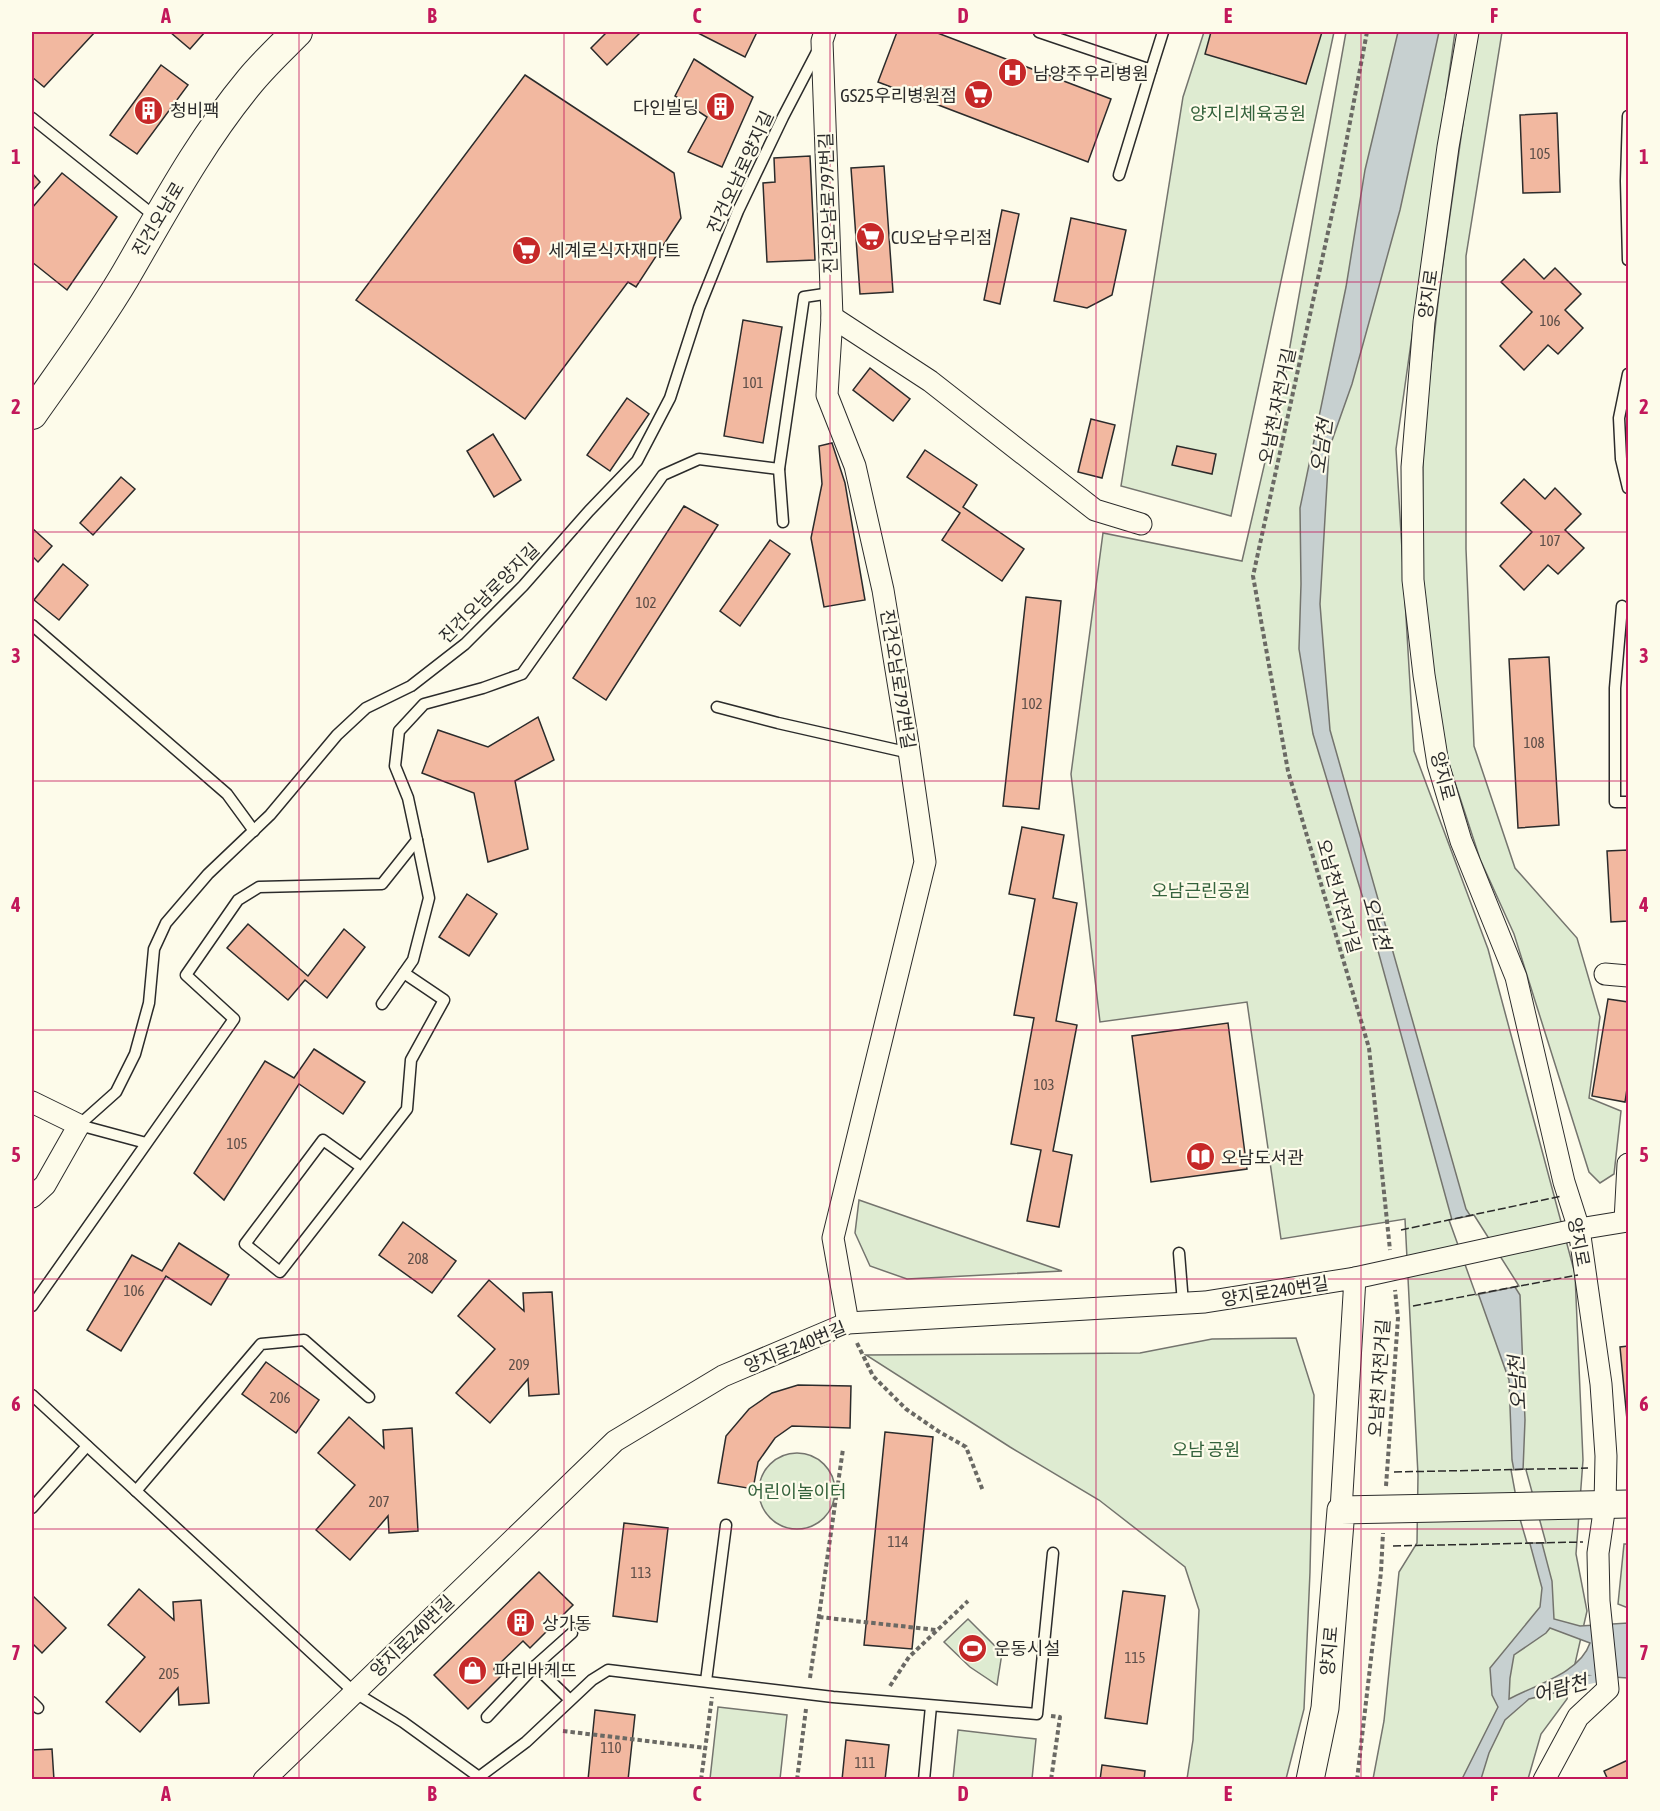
<svg xmlns="http://www.w3.org/2000/svg" width="1660" height="1811" viewBox="0 0 1660 1811" font-family="'Asap Condensed','Noto Sans KR',sans-serif">
<rect width="100%" height="100%" fill="#fdfbea"/>
<g fill="#deebd1" stroke="#74746e" stroke-width="1.5">
<path d="M 1204,32 L 1334,32 L 1231,516 L 1121,486 L 1183,97 Z"/>
<path d="M 1346,32 L 1455,32 L 1396,449 L 1414,751 L 1488,949 L 1575,1274 L 1583,1460 L 1576,1554 L 1587,1611 L 1567,1699 L 1541,1734 L 1528,1779 L 1373,1779 L 1384,1721 L 1399,1572 L 1417,1543 L 1418,1475 L 1405,1219 L 1281,1239 L 1247,1002 L 1100,1022 L 1071,774 L 1103,533 L 1242,561 L 1284,380 Z"/>
<path d="M 1476,32 L 1502,32 L 1466,256 L 1466,549 L 1474,746 L 1515,868 L 1577,938 L 1600,1017 L 1589,1098 L 1621,1111 L 1614,1174 L 1600,1183 L 1589,1172 L 1514,934 L 1480,859 L 1448,761 L 1430,661 L 1422,571 L 1423,435 L 1440,285 Z"/>
<path d="M 859,1200 L 1062,1271 L 907,1279 L 870,1266 L 855,1233 Z"/>
<path d="M 1296,1338 L 1314,1395 L 1310,1572 L 1304,1709 L 1286,1779 L 1187,1779 L 1193,1740 L 1199,1610 L 1185,1567 L 1099,1500 L 1010,1447 L 866,1355 L 1140,1353 L 1212,1339 Z"/>
<circle cx="797" cy="1491" r="38"/>
<path d="M 1624,1544 L 1628,1544 L 1628,1608 L 1618,1604 Z"/>
<path d="M 968,1619 L 1002,1653 L 997,1685 L 970,1667 L 944,1642 Z"/>
<path d="M 718,1707 L 787,1715 L 780,1779 L 710,1779 Z"/>
<path d="M 958,1730 L 1036,1739 L 1032,1779 L 953,1779 Z"/>
</g>
<path fill="#c7d0d0" stroke="#74746e" stroke-width="1.5" fill-rule="evenodd" d="M 1398,32 L 1439,32 L 1400,210 L 1352,384 L 1329,449 L 1320,604 L 1330,730 L 1466,1209 L 1520,1295 L 1525,1420 L 1523,1471 L 1552,1581 L 1554,1619 L 1580,1626 L 1628,1623 L 1628,1678 L 1579,1675 L 1558,1692 L 1529,1699 L 1505,1720 L 1489,1753 L 1481,1779 L 1462,1779 L 1498,1707 L 1492,1695 L 1490,1668 L 1540,1607 L 1542,1588 L 1523,1518 L 1512,1460 L 1509,1380 L 1452,1220 L 1369,918 L 1313,734 L 1299,649 L 1301,584 L 1300,508 L 1346,287 L 1365,170 ZM 1550,1628 L 1590,1643 C 1580,1673 1535,1685 1509,1699 L 1510,1678 L 1514,1655 L 1546,1633 Z"/>
<g fill="#fdfbea" stroke="#74746e" stroke-width="1.5">
<path d="M 1474,1215 L 1519,1286 L 1476,1295 L 1449,1220 Z"/>
<path d="M 1526,1469 L 1526,1470 L 1546,1543 L 1527,1543 L 1520,1519 L 1511,1470 Z"/>
</g>
<g fill="none" stroke-linecap="round" stroke-linejoin="round">
<path stroke="#c7d0d0" stroke-width="8" d="M 1557,1687 L 1607,1676"/>
</g>
<g fill="#f2b8a0" stroke="#2b2b2b" stroke-width="1.5">
<path d="M 32,32 L 95,32 L 44,87 L 32,77 Z"/>
<path d="M 170,32 L 205,32 L 190,49 Z"/>
<path d="M 607,32 L 641,32 L 607,65 L 591,48 Z"/>
<path d="M 699,32 L 757,32 L 745,57 L 698,33 Z"/>
<path d="M 897,32 L 935,32 L 1111,99 L 1088,162 L 878,82 Z"/>
<path d="M 1211,32 L 1322,32 L 1306,84 L 1205,54 Z"/>
<path d="M 694,59 L 753,97 L 722,167 L 688,152 L 707,117 L 675,96 Z"/>
<path d="M 161,65 L 188,85 L 137,154 L 110,135 Z"/>
<path d="M 525,75 L 674,173 L 681,218 L 636,287 L 628,282 L 525,419 L 356,300 Z"/>
<path d="M 1557,113 L 1560,192 L 1523,193 L 1520,115 Z"/>
<path d="M 810,156 L 815,260 L 767,262 L 763,183 L 775,182 L 774,158 Z"/>
<path d="M 884,166 L 893,292 L 860,294 L 851,168 Z"/>
<path d="M 32,173 L 40,182 L 32,191 Z"/>
<path d="M 62,173 L 117,217 L 67,290 L 32,262 L 32,208 Z"/>
<path d="M 1002,210 L 1019,214 L 1000,304 L 984,300 Z"/>
<path d="M 1071,218 L 1126,230 L 1112,295 L 1087,308 L 1054,301 Z"/>
<path d="M 1524,259 L 1544,279 L 1555,268 L 1581,294 L 1565,310 L 1583,328 L 1558,354 L 1548,345 L 1524,370 L 1500,346 L 1532,312 L 1501,282 Z"/>
<path d="M 743,320 L 782,327 L 763,443 L 724,436 Z"/>
<path d="M 870,368 L 910,399 L 893,421 L 853,390 Z"/>
<path d="M 627,398 L 649,414 L 610,471 L 587,455 Z"/>
<path d="M 1091,419 L 1115,425 L 1102,478 L 1078,472 Z"/>
<path d="M 493,434 L 521,480 L 494,497 L 467,451 Z"/>
<path d="M 832,443 L 845,483 L 865,600 L 824,607 L 811,538 L 822,484 L 819,446 Z"/>
<path d="M 1177,446 L 1216,454 L 1212,474 L 1172,465 Z"/>
<path d="M 925,450 L 977,485 L 963,507 L 1024,549 L 1002,581 L 942,540 L 960,513 L 907,477 Z"/>
<path d="M 121,477 L 135,489 L 93,535 L 80,523 Z"/>
<path d="M 1524,479 L 1545,499 L 1555,488 L 1581,514 L 1565,530 L 1584,548 L 1558,574 L 1548,565 L 1524,590 L 1500,566 L 1532,532 L 1501,503 Z"/>
<path d="M 684,506 L 718,525 L 606,700 L 573,678 Z"/>
<path d="M 32,528 L 52,546 L 38,562 L 32,556 Z"/>
<path d="M 770,540 L 790,554 L 740,626 L 720,611 Z"/>
<path d="M 63,564 L 88,585 L 59,620 L 34,600 Z"/>
<path d="M 1026,597 L 1061,601 L 1039,809 L 1003,806 Z"/>
<path d="M 1549,657 L 1559,825 L 1518,828 L 1509,659 Z"/>
<path d="M 538,717 L 554,760 L 515,781 L 528,849 L 488,862 L 474,793 L 422,773 L 438,730 L 488,747 Z"/>
<path d="M 1022,827 L 1064,835 L 1053,898 L 1077,903 L 1056,1021 L 1077,1025 L 1053,1151 L 1072,1155 L 1059,1227 L 1027,1221 L 1041,1150 L 1011,1144 L 1034,1018 L 1014,1015 L 1035,899 L 1009,894 Z"/>
<path d="M 1628,850 L 1628,921 L 1611,922 L 1607,851 Z"/>
<path d="M 467,894 L 497,914 L 469,956 L 439,937 Z"/>
<path d="M 248,924 L 308,976 L 344,929 L 365,947 L 327,998 L 305,980 L 288,1000 L 227,948 Z"/>
<path d="M 1608,999 L 1628,1002 L 1628,1082 L 1625,1102 L 1592,1096 Z"/>
<path d="M 1228,1023 L 1247,1169 L 1151,1182 L 1132,1036 Z"/>
<path d="M 314,1049 L 365,1082 L 343,1114 L 299,1084 L 224,1200 L 194,1173 L 265,1061 L 294,1078 Z"/>
<path d="M 403,1222 L 456,1261 L 432,1293 L 379,1255 Z"/>
<path d="M 179,1243 L 229,1275 L 211,1305 L 166,1276 L 121,1351 L 87,1330 L 132,1255 L 162,1271 Z"/>
<path d="M 489,1280 L 524,1311 L 523,1293 L 552,1292 L 559,1394 L 529,1396 L 528,1379 L 490,1423 L 456,1393 L 495,1349 L 458,1316 Z"/>
<path d="M 1628,1346 L 1628,1430 L 1620,1347 Z"/>
<path d="M 266,1362 L 319,1400 L 296,1433 L 242,1394 Z"/>
<path d="M 798,1385 L 851,1386 L 850,1428 L 792,1426 L 775,1438 L 758,1462 L 753,1489 L 718,1483 L 726,1436 L 749,1409 L 772,1393 Z"/>
<path d="M 349,1417 L 384,1448 L 383,1430 L 412,1428 L 418,1531 L 389,1533 L 388,1516 L 350,1560 L 316,1530 L 355,1485 L 318,1453 Z"/>
<path d="M 885,1432 L 933,1437 L 912,1649 L 864,1645 Z"/>
<path d="M 624,1523 L 668,1528 L 657,1622 L 613,1616 Z"/>
<path d="M 539,1572 L 573,1605 L 530,1648 L 523,1641 L 494,1669 L 501,1676 L 468,1709 L 434,1675 Z"/>
<path d="M 139,1589 L 174,1620 L 173,1602 L 201,1600 L 209,1703 L 179,1705 L 178,1688 L 140,1732 L 106,1702 L 145,1657 L 108,1625 Z"/>
<path d="M 1123,1591 L 1165,1596 L 1147,1724 L 1105,1718 Z"/>
<path d="M 32,1595 L 66,1628 L 42,1653 L 32,1643 Z"/>
<path d="M 595,1710 L 635,1715 L 628,1780 L 588,1780 Z"/>
<path d="M 846,1740 L 889,1745 L 885,1780 L 842,1780 Z"/>
<path d="M 52,1749 L 54,1780 L 32,1780 L 32,1750 Z"/>
<path d="M 1628,1760 L 1628,1780 L 1608,1780 L 1604,1771 Z"/>
<path d="M 1102,1765 L 1145,1771 L 1144,1780 L 1100,1780 Z"/>
</g>
<g fill="none" stroke-linecap="round" stroke-linejoin="round">
<defs>
<g id="service">
<path d="M 1039,32 L 1151,70 L 1119,175"/>
<path d="M 1151,70 L 1163,32"/>
<path d="M 32,118 L 157,218"/>
<path d="M 1628,260 L 1626,181 L 1628,116"/>
<path d="M 1628,374 L 1619,418 L 1621,459 L 1628,488"/>
<path d="M 783,522 L 779,469 L 804,297 L 831,293"/>
<path d="M 1622,606 L 1615,688 L 1615,802 L 1628,802"/>
<path d="M 32,625 L 227,794 L 254,831"/>
<path d="M 717,707 L 778,723 L 910,753"/>
<path d="M 382,1004 L 413,960 L 429,898 L 417,840"/>
<path d="M 79,1125 L 116,1092 L 135,1054 L 149,1003 L 154,949 L 166,923 L 208,874 L 270,815 L 337,735 L 366,708 L 411,686 L 465,644 L 523,586 L 589,511 L 637,461 L 670,398 L 699,308 L 738,211 L 783,117 L 819,48"/>
<path d="M 79,1125 L 146,1143"/>
<path d="M 361,1167 L 323,1140 L 245,1244 L 280,1272 L 407,1109 L 411,1060 L 444,1000 L 404,973"/>
<path d="M 1179,1253 L 1183,1303"/>
<path d="M 32,1306 L 234,1019 L 186,975 L 238,900 L 259,887 L 382,884 L 417,840 L 408,798 L 395,766 L 399,731 L 424,704 L 483,688 L 522,674 L 663,475 L 699,459 L 779,469"/>
<path d="M 32,1395 L 354,1692 L 403,1722 L 479,1777"/>
<path d="M 136,1491 L 261,1344 L 304,1340 L 369,1397"/>
<path d="M 32,1508 L 87,1446"/>
<path d="M 535,1666 L 570,1700"/>
<path d="M 706,1681 L 726,1525"/>
<path d="M 32,1702 L 38,1708"/>
<path d="M 487,1717 L 535,1666 L 572,1633"/>
<path d="M 479,1780 L 479,1777 L 526,1742 L 592,1680 L 608,1670 L 833,1697 L 1037,1714 L 1053,1553"/>
<path d="M 924,1780 L 931,1706"/>
</g>
<g id="minor">
<path d="M 825,32 L 822,41 L 832,317 L 827,395 L 855,466 L 883,590 L 907,737 L 925,862 L 833,1238 L 848,1323"/>
<path d="M 1468,32 L 1448,147 L 1424,322 L 1412,467 L 1413,580 L 1424,675 L 1438,764 L 1461,841 L 1516,977 L 1564,1182 L 1579,1229 L 1601,1384 L 1606,1456 L 1605,1505 L 1598,1553 L 1599,1601 L 1608,1689 L 1578,1717 L 1544,1780"/>
<path d="M 832,317 L 930,381 L 1095,510 L 1141,524"/>
<path d="M 1605,974 L 1628,976"/>
<path d="M 32,1102 L 79,1125 L 45,1185 L 32,1197"/>
<path d="M 1625,1221 L 1628,1164"/>
<path d="M 1355,1278 L 1579,1229 L 1628,1221"/>
<path d="M 264,1780 L 615,1441 L 723,1376 L 848,1323 L 1205,1302 L 1355,1278 L 1341,1510"/>
</g>
<path id="tertiary" d="M 1310,1780 L 1325,1708 L 1341,1510 L 1628,1504"/>
<path id="secondary" d="M 32,414 C 63,370 96,325 124,278 C 163,211 200,141 250,81 C 264,64 281,48 297,32"/>
</defs>
<use href="#service" stroke="#2b2b2b" stroke-width="13"/>
<use href="#minor" stroke="#2b2b2b" stroke-width="23"/>
<use href="#tertiary" stroke="#2b2b2b" stroke-width="29"/>
<use href="#secondary" stroke="#2b2b2b" stroke-width="32"/>
<g stroke="#6a6964" stroke-width="4" stroke-dasharray="4.5 3" stroke-linecap="butt">
<path d="M 1367,32 L 1337,191 L 1253,576 L 1288,771 L 1369,1048 L 1390,1250"/>
<path d="M 857,1343 L 873,1376 L 906,1409 L 938,1431 L 966,1447 L 983,1491"/>
<path d="M 1386,1486 L 1398,1318 L 1395,1290"/>
<path d="M 819,1617 L 936,1630"/>
<path d="M 810,1678 L 843,1449"/>
<path d="M 890,1686 L 909,1657 L 968,1601"/>
<path d="M 1051,1716 L 1060,1717 L 1051,1780"/>
<path d="M 563,1731 L 706,1748"/>
<path d="M 701,1780 L 712,1697"/>
<path d="M 797,1780 L 806,1709"/>
<path d="M 1357,1780 L 1381,1572 L 1383,1533"/>
</g>
<use href="#service" stroke="#fdfbea" stroke-width="10"/>
<use href="#minor" stroke="#fdfbea" stroke-width="21"/>
<use href="#tertiary" stroke="#fdfbea" stroke-width="27"/>
<use href="#secondary" stroke="#fdfbea" stroke-width="30"/>
<g stroke="#2b2b2b" stroke-width="1.5" stroke-dasharray="8 3" stroke-linecap="butt">
<path d="M 1401,1230 L 1562,1196"/>
<path d="M 1413,1306 L 1578,1275"/>
<path d="M 1394,1472 L 1588,1468"/>
<path d="M 1393,1546 L 1583,1542"/>
</g>
</g>
<path fill="none" stroke="#c2185b" stroke-width="1.5" stroke-opacity="0.55" d="M 299,32 L 299,1780M 564,32 L 564,1780M 830,32 L 830,1780M 1096,32 L 1096,1780M 1361,32 L 1361,1780M 32,282 L 1628,282M 32,532 L 1628,532M 32,781 L 1628,781M 32,1030 L 1628,1030M 32,1279 L 1628,1279M 32,1529 L 1628,1529"/>
<defs>
<symbol id="hospital-disc" viewBox="-11 -11 22 22"><circle r="9.5" fill="#c62828" stroke="#fdfbea"/><path d="M-5-5h3v3.5h4V-5h3V5h-3V1.5h-4V5h-3Z" fill="#fff"/></symbol>
<symbol id="supermarket-disc" viewBox="-11 -11 22 22"><circle r="9.5" fill="#c62828" stroke="#fdfbea"/><path d="M-6-5.5h2.5l.6 2H6L4.5 2H-2.5L-4.4-4H-6ZM-1.5 3.2a1.3 1.3 0 1 0 .1 0ZM3 3.2a1.3 1.3 0 1 0 .1 0Z" fill="#fff"/></symbol>
<symbol id="building-disc" viewBox="-11 -11 22 22"><circle r="9.5" fill="#c62828" stroke="#fdfbea"/><path d="M-4-6H4V6H1V3H-1V6H-4ZM-2.5-4.3h1.7v1.8h-1.7ZM.8-4.3h1.7v1.8H.8ZM-2.5-1h1.7V.8h-1.7ZM.8-1h1.7V.8H.8Z" fill="#fff"/></symbol>
<symbol id="library-disc" viewBox="-11 -11 22 22"><circle r="9.5" fill="#c62828" stroke="#fdfbea"/><path d="M-6-4Q-3-5.5-.7-3.5V5Q-3 3-6 4ZM6-4Q3-5.5 .7-3.5V5Q3 3 6 4Z" fill="#fff"/></symbol>
<symbol id="stadium-disc" viewBox="-11 -11 22 22"><circle r="9.5" fill="#c62828" stroke="#fdfbea"/><path d="M0-5a6.5 5 0 1 0 0 10a6.5 5 0 1 0 0-10ZM-3.5-1.8h7v3.6h-7Z" fill="#fff"/></symbol>
<symbol id="shop-disc" viewBox="-11 -11 22 22"><circle r="9.5" fill="#c62828" stroke="#fdfbea"/><path d="M-5-2.5h2.3a2.7 3.5 0 0 1 5.4 0H5L5.5 6h-11ZM-1.5-2.5h3a1.5 2.3 0 0 0-3 0Z" fill="#fff"/></symbol>
</defs>
<g fill-rule="evenodd">
<use href="#hospital-disc" x="996" y="56" width="33" height="33"/>
<use href="#supermarket-disc" x="962" y="78" width="33" height="33"/>
<use href="#building-disc" x="704" y="90" width="33" height="33"/>
<use href="#building-disc" x="132" y="94" width="33" height="33"/>
<use href="#supermarket-disc" x="854" y="220" width="33" height="33"/>
<use href="#supermarket-disc" x="510" y="234" width="33" height="33"/>
<use href="#library-disc" x="1184" y="1140" width="33" height="33"/>
<use href="#building-disc" x="504" y="1606" width="33" height="33"/>
<use href="#stadium-disc" x="956" y="1632" width="33" height="33"/>
<use href="#shop-disc" x="456" y="1654" width="33" height="33"/>
</g>
<g text-anchor="middle" dominant-baseline="central" stroke-width="4.5" stroke-linejoin="round" paint-order="stroke">
<g font-size="15" fill="#5d4e48">
<text x="1540" y="153">105</text>
<text x="1550" y="320">106</text>
<text x="753" y="382">101</text>
<text x="1550" y="540">107</text>
<text x="646" y="602">102</text>
<text x="1032" y="703">102</text>
<text x="1534" y="742">108</text>
<text x="1044" y="1084">103</text>
<text x="237" y="1143">105</text>
<text x="418" y="1258">208</text>
<text x="134" y="1290">106</text>
<text x="519" y="1364">209</text>
<text x="280" y="1397">206</text>
<text x="379" y="1501">207</text>
<text x="898" y="1541">114</text>
<text x="641" y="1572">113</text>
<text x="1135" y="1657">115</text>
<text x="169" y="1673">205</text>
<text x="611" y="1747">110</text>
<text x="865" y="1762">111</text>
</g>
<g font-size="18" fill="#2b2b2b" stroke="#fdfbea" text-anchor="start">
<text x="1033" y="73">남양주우리병원</text>
<text x="957" y="95" text-anchor="end">GS25우리병원점</text>
<text x="699" y="107" text-anchor="end">다인빌딩</text>
<text x="170" y="110">청비팩</text>
<text x="891" y="237">CU오남우리점</text>
<text x="548" y="250">세계로식자재마트</text>
<text x="1221" y="1157">오남도서관</text>
<text x="542" y="1623">상가동</text>
<text x="994" y="1648">운동시설</text>
<text x="494" y="1670">파리바게뜨</text>
</g>
<g font-size="18" fill="#34623c" stroke="#fdfbea">
<text x="1248" y="113">양지리체육공원</text>
<text x="1201" y="890">오남근린공원</text>
<text x="1206" y="1449">오남 공원</text>
<text x="797" y="1491">어린이놀이터</text>
</g>
<g font-size="18" fill="#2b2b2b" stroke="#fdfbea">
<text transform="translate(740 172) rotate(-65)">진건오남로양지길</text>
<text transform="translate(828 203) rotate(-92)">진건오남로797번길</text>
<text transform="translate(158 219) rotate(-59)">진건오남로</text>
<text transform="translate(1428 294) rotate(-82)">양지로</text>
<text transform="translate(1277 406) rotate(-78)">오남천 자전거길</text>
<text transform="translate(489 593) rotate(-45)">진건오남로양지길</text>
<text transform="translate(898 679) rotate(81)">진건오남로797번길</text>
<text transform="translate(1443 776) rotate(76)">양지로</text>
<text transform="translate(1339 896) rotate(74)">오남천 자전거길</text>
<text transform="translate(1579 1242) rotate(79)">양지로</text>
<text transform="translate(1275 1291) rotate(-9)">양지로240번길</text>
<text transform="translate(795 1347) rotate(-22)">양지로240번길</text>
<text transform="translate(1379 1378) rotate(-86)">오남천 자전거길</text>
<text transform="translate(412 1636) rotate(-44)">양지로240번길</text>
<text transform="translate(1329 1651) rotate(-85)">양지로</text>
</g>
<g font-size="20" font-style="italic" fill="#2b2b2b" stroke="#fdfbea">
<text transform="translate(1321 446) rotate(-82)">오남천</text>
<text transform="translate(1377 923) rotate(74)">오남천</text>
<text transform="translate(1517 1383) rotate(-93)">오남천</text>
<text transform="translate(1560 1688) rotate(-15)">어람천</text>
</g>
</g>
<rect width="1660" height="1811" fill="none" stroke="#fdfbea" stroke-width="66"/>
<rect x="33" y="33" width="1594" height="1745" fill="none" stroke="#c2185b" stroke-width="2"/>
<g font-size="20" text-anchor="middle" font-weight="bold" fill="#c2185b">
<text x="166" y="23">A</text>
<text x="432" y="23">B</text>
<text x="697" y="23">C</text>
<text x="963" y="23">D</text>
<text x="1228" y="23">E</text>
<text x="1494" y="23">F</text>
<text x="16" y="164">1</text>
<text x="1644" y="164">1</text>
<text x="16" y="414">2</text>
<text x="1644" y="414">2</text>
<text x="16" y="663">3</text>
<text x="1644" y="663">3</text>
<text x="16" y="912">4</text>
<text x="1644" y="912">4</text>
<text x="16" y="1162">5</text>
<text x="1644" y="1162">5</text>
<text x="16" y="1411">6</text>
<text x="1644" y="1411">6</text>
<text x="16" y="1660">7</text>
<text x="1644" y="1660">7</text>
<text x="166" y="1801">A</text>
<text x="432" y="1801">B</text>
<text x="697" y="1801">C</text>
<text x="963" y="1801">D</text>
<text x="1228" y="1801">E</text>
<text x="1494" y="1801">F</text>
</g>
</svg>
